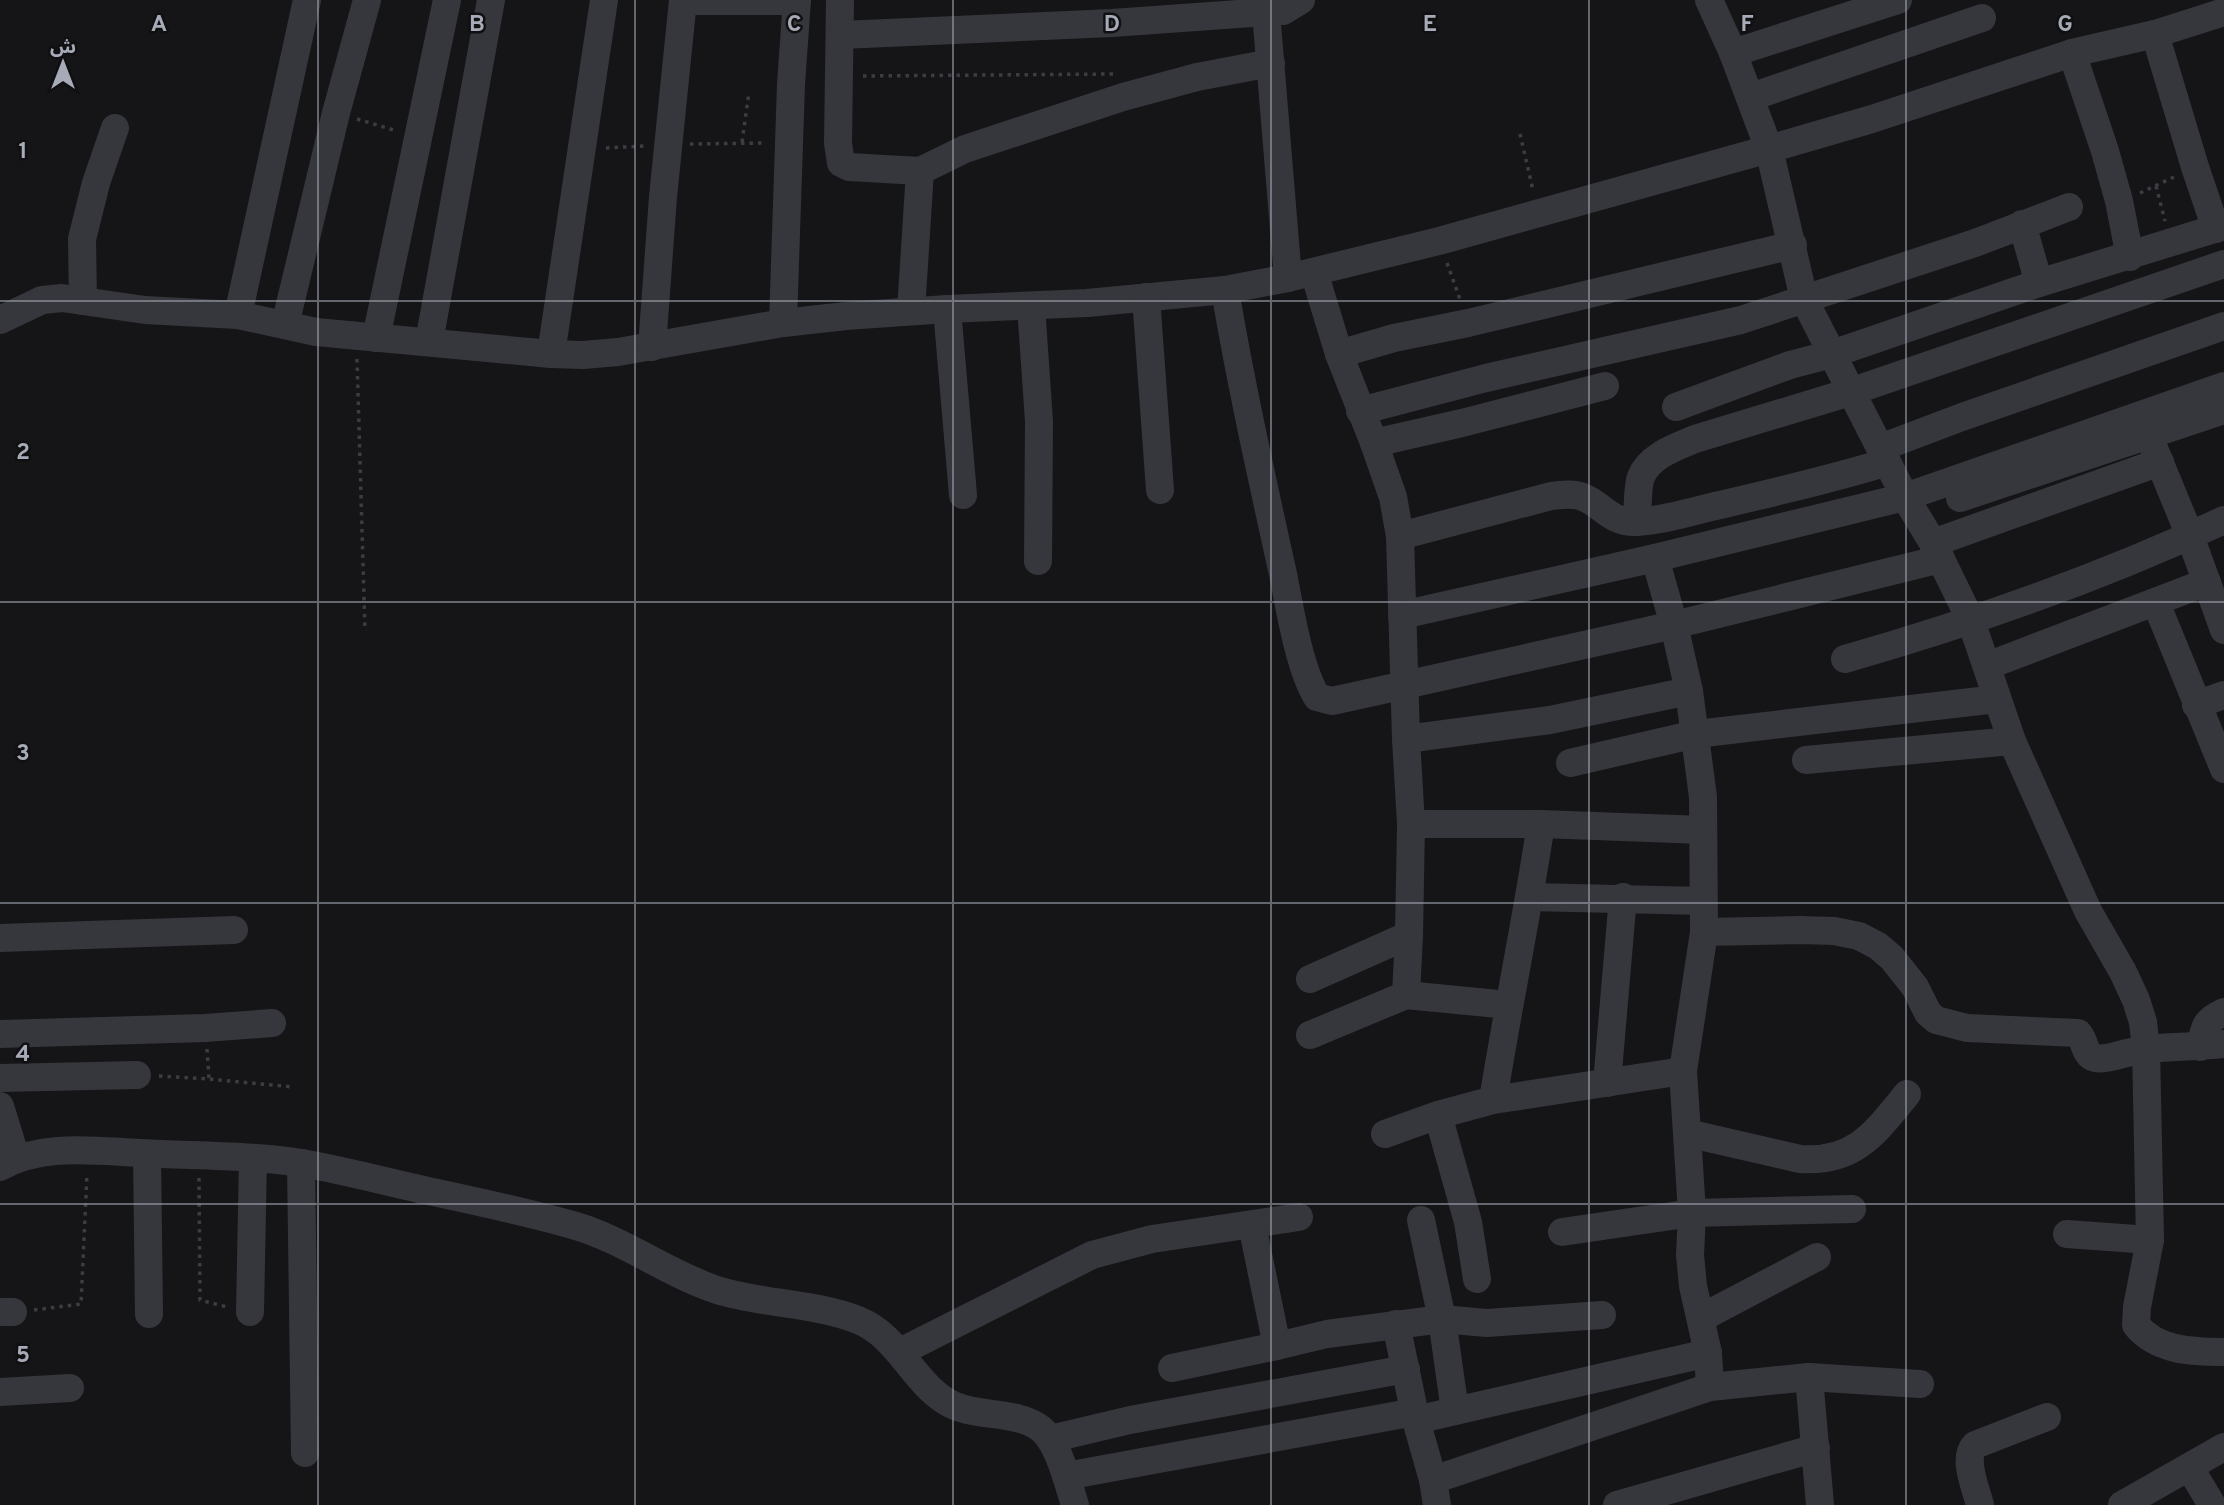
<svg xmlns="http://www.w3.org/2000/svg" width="2224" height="1505" viewBox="0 0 2224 1505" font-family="Overpass,'Noto Sans Arabic',sans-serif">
<rect width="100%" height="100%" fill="#151517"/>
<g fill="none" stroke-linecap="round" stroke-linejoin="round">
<g stroke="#3c3d43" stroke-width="3.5" stroke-dasharray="3.5 5" stroke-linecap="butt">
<path d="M 863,76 L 1114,74"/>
<path d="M 357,119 L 397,131"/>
<path d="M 1520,134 L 1533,190"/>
<path d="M 742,142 L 749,92"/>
<path d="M 690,144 L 766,143"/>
<path d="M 606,148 L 644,146"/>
<path d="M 2156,186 L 2165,221"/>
<path d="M 2140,193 L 2174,177"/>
<path d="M 1447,263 L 1461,302"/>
<path d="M 357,359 L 365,631"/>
<path d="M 207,1049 L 209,1079"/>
<path d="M 159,1076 L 209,1079 L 293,1087"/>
<path d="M 199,1178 L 200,1300 L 227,1307"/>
<path d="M 34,1310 L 81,1304 L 87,1174"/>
</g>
<g stroke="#36373c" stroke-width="28">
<path d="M 307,0 L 238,315 L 316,332 L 551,354 L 583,355 L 618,352 L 783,323 L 846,316 L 947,309 L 1087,303 L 1225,290 L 1288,278 L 1439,241 L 1769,149 L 1872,119 L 2072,53 L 2155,34 L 2224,12"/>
<path d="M 840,0 L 838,143 L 841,163 L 849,167 L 920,171 L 965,149 L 1123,97 L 1197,77 L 1271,63"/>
<path d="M 1265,0 L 1288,278"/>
<path d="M 1709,0 L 1733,53 L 1769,149 L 1804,299 L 1905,497 L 1933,543 L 1971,621 L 2012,741 L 2088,911 L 2123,972 L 2136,1000 L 2143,1022 L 2146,1048 L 2150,1240 L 2137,1307 L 2136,1325 C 2157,1351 2193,1352 2224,1352"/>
<path d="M 683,1 L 797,1"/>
<path d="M 2155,34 L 2195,167 L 2216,229"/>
<path d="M 841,35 L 1112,23 L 1266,12 L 1283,11 L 1301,0"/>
<path d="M 1733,53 L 1898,0"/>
<path d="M 2072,53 L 2105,151 L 2119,201 L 2130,257"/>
<path d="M 1751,97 L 1982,18"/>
<path d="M 2022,224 L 2039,283"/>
<path d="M 1314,272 L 1339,354 L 1374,443 L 1393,497 L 1400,536 L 1406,739 L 1411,824 L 1409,935 L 1406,995"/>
<path d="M 1225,290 C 1241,385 1262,479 1283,574 C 1290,609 1299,668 1317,697 L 1332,701 L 1405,685 L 1674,625 L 1941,559"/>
<path d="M 1146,297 L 1160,490"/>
<path d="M 83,301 L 82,239 L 96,183 L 115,128"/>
<path d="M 1031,306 L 1039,421 L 1038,561"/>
<path d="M 947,309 L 963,495"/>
<path d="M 911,311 L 920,171"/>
<path d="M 0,320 L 42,300 L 62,298 L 145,310 L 238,315"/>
<path d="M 783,323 L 791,84 L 797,0"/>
<path d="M 285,325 L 336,113 L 367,0"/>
<path d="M 376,338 L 447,0"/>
<path d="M 429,342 L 491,0"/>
<path d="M 652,347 L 663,197 L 683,0"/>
<path d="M 551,354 L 604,0"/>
<path d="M 1339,354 L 1394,338 L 1468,323 L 1793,245"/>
<path d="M 1676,407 L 1790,365 L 1832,354 L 2039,283 L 2224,226"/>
<path d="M 1360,411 L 1486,378 L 1741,320 L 1975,243 L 2069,207"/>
<path d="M 1374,443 L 1462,423 L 1605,386"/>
<path d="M 2153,446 L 2190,536 L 2224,630"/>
<path d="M 1880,448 L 1962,417 L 2224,326"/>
<path d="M 1960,498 L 2224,410"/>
<path d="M 1637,522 C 1638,510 1637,487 1641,477 C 1649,456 1676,447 1695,439 L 1850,392 L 2224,264"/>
<path d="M 1400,536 L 1551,496 C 1562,495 1573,493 1583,497 C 1603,505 1609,522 1635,522 C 1663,521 1692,511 1720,505 C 1776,492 1832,479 1887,462"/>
<path d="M 1933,543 L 2160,462"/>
<path d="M 1655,558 L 1674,625 L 1689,691 L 1703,797 L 1704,932 L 1683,1071 L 1692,1213 L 1690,1255 L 1693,1286 L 1708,1353 L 1710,1387"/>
<path d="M 2156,603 L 2224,769"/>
<path d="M 1402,615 L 1655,558 L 1905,497 L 2224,386"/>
<path d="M 1845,659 C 1975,622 2102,577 2224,520"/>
<path d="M 1987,666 L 2207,582"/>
<path d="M 2196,705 L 2224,695"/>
<path d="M 1406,739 L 1550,720 L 1689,691"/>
<path d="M 1806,760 L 2012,741"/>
<path d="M 1570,763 L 1696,734 L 1997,699"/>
<path d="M 1411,824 L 1541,824 L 1703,830"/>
<path d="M 1530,897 L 1703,901"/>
<path d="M 1704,932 L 1800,930 L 1834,931 L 1859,936 L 1878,946 L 1892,958 L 1915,987 L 1928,1013 L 1936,1020 L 1967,1028 L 2078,1033 C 2085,1039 2084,1056 2095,1058 C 2104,1060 2118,1055 2127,1053 C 2159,1045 2192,1048 2224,1044"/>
<path d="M 0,938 L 234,930"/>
<path d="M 1310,979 L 1409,935"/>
<path d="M 0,1034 L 205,1028 L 272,1023"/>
<path d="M 1310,1035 L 1406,995 L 1508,1005"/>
<path d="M 2200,1047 C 2205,1027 2204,1021 2224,1012"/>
<path d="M 0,1078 L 137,1075"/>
<path d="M 1607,1083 L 1623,897"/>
<path d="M 1493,1100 C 1508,1007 1527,916 1541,824"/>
<path d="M 0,1106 L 16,1158"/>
<path d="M 1438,1115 L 1468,1222 L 1477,1279"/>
<path d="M 1687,1133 L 1800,1159 C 1855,1163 1875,1133 1907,1094"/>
<path d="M 1385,1134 L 1438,1115 L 1493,1100 L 1683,1071"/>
<path d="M 147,1154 L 149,1314"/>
<path d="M 301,1163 L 305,1453"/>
<path d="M 0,1167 C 43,1143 94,1151 141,1153 C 194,1156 249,1155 302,1163 C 341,1170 380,1180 419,1189 C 471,1200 524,1211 576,1226 C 626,1241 668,1274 717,1290 C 761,1304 816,1303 858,1320 C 901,1337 915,1389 955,1406 C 981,1417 1018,1411 1041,1429 C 1059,1443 1068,1484 1075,1505"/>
<path d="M 1421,1220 L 1442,1319 L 1455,1411"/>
<path d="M 1562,1232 L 1692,1213 L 1852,1209"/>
<path d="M 2067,1234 L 2150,1240"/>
<path d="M 0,1312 L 13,1312"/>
<path d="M 250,1312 L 253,1158"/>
<path d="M 1701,1318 L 1817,1257"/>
<path d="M 1396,1324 L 1416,1420 L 1433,1480 L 1437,1505"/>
<path d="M 1277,1346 L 1327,1334 L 1442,1319 L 1487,1323 L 1602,1315"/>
<path d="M 900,1352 L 1092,1255 L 1152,1239 L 1299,1217"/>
<path d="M 1172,1368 L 1277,1346 L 1252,1225"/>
<path d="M 1809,1377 L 1820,1505"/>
<path d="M 0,1392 L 70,1388"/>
<path d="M 1416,1420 L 1708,1353"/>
<path d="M 1050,1439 L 1130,1420 L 1406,1369"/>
<path d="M 2190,1468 L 2212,1505"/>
<path d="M 1066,1476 L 1415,1412"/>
<path d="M 1433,1480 L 1710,1387 L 1809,1377 L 1920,1384"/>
<path d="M 1617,1505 L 1816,1448"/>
<path d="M 1980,1505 C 1976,1488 1962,1459 1975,1445 L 2047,1417"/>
<path d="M 2122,1505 L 2224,1447"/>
</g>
</g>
<path fill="none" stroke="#a6abb7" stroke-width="2" stroke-opacity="0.55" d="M 318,0 L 318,1505M 635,0 L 635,1505M 953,0 L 953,1505M 1271,0 L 1271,1505M 1589,0 L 1589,1505M 1906,0 L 1906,1505M 0,301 L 2224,301M 0,602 L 2224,602M 0,903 L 2224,903M 0,1204 L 2224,1204"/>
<g font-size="23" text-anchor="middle" font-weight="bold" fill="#a6abb7" stroke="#101012" stroke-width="5" stroke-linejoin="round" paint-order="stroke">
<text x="159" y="31">A</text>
<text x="477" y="31">B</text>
<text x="794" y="31">C</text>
<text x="1112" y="31">D</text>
<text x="1430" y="31">E</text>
<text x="1747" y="31">F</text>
<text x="2065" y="31">G</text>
<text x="23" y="158">1</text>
<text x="23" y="459">2</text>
<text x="23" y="760">3</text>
<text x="23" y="1061">4</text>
<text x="23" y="1362">5</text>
</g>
<g transform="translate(63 63)" stroke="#101012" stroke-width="5" paint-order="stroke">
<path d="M0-5L12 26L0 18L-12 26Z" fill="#a6abb7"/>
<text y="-10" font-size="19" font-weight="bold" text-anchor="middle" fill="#a6abb7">ش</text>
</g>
</svg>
